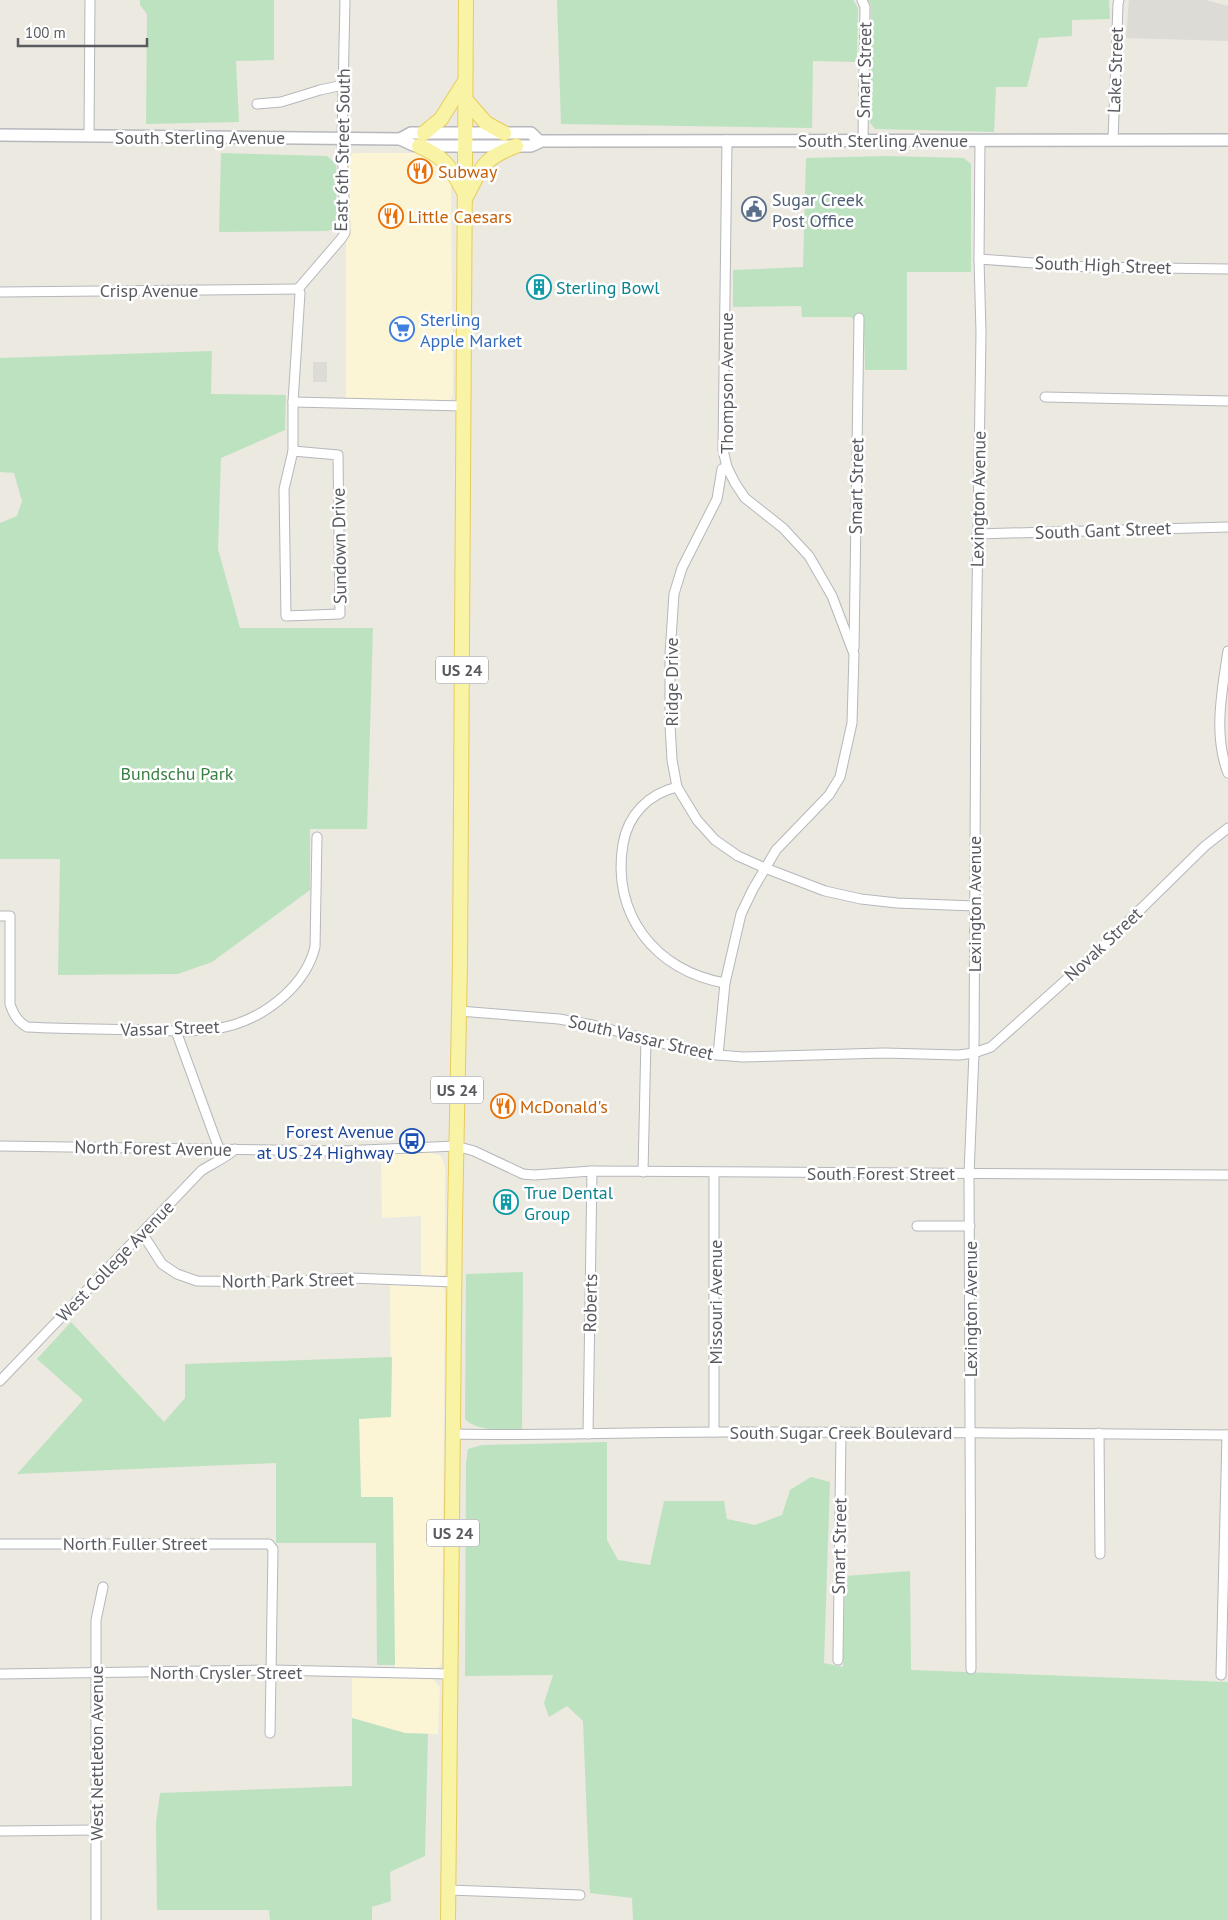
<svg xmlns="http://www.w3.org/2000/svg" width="1228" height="1920" viewBox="0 0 1228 1920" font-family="'PT Sans',sans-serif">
<rect width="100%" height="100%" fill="#ebe9e0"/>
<g fill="#fbf5d5">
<path d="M 354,153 L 423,153 L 431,155 L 451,181 L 453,395 L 450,401 L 346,398 L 346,164 L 348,157 Z"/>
<path d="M 428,1152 L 441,1156 L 445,1166 L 445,1271 L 444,1275 L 436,1277 L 421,1276 L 421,1216 L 382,1218 L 381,1153 Z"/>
<path d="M 390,1285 L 441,1287 L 444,1288 L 445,1292 L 442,1660 L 441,1665 L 435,1669 L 430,1670 L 395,1670 L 393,1498 L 361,1497 L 359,1419 L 391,1416 Z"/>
<path d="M 352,1678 L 433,1679 L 440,1687 L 438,1734 L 405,1733 L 352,1718 Z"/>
</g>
<g fill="#dcdbd5">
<path d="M 1129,0 L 1206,0 L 1228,6 L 1228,41 L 1126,38 Z"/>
<rect x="313" y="362" width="14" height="20"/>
</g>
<g fill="#bde2c0">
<path d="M 140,0 L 274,0 L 274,60 L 236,61 L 239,122 L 146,124 L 147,14 L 140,5 Z"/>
<path d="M 557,0 L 853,0 L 858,8 L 857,62 L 813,61 L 812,128 L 561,124 Z"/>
<path d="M 868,0 L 1109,0 L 1110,19 L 1072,20 L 1072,36 L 1039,38 L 1027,87 L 996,87 L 994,132 L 875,129 L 870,123 L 871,5 Z"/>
<path d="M 221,153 L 327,156 L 336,164 L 337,228 L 327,231 L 219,232 Z"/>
<path d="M 886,156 L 964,158 L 971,164 L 971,272 L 907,272 L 907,370 L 865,370 L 864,331 L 851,317 L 802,317 L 801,306 L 733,307 L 733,270 L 803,267 L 806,158 Z"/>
<path d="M 212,351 L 211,394 L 286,395 L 285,430 L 221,458 L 218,549 L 240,628 L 373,628 L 367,829 L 310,829 L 310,890 L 212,962 L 178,974 L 58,975 L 60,859 L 0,859 L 0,523 L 17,516 L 22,501 L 14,473 L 0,472 L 0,358 Z"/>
<path d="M 523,1272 L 522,1430 C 505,1429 477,1432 465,1419 L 466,1274 Z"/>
<path d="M 71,1322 L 164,1422 L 185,1398 L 185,1364 L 392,1357 L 391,1417 L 359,1419 L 361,1497 L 393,1497 L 395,1665 L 377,1665 L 376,1543 L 276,1543 L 276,1463 L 17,1474 L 83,1400 L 37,1359 Z"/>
<path d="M 607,1442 L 607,1540 L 618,1560 L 650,1565 L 664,1501 L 724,1501 L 727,1519 L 755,1525 L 782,1515 L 790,1490 L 811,1477 L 830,1482 L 824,1663 L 843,1667 L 845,1576 L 910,1571 L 911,1670 L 1228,1682 L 1228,1920 L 633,1920 L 632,1898 L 590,1893 L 583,1721 L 567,1706 L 549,1717 L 544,1703 L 553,1675 L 465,1676 L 466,1463 L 468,1449 L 482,1445 Z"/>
<path d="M 352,1718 L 405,1733 L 428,1734 L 425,1856 L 390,1872 L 391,1901 L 372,1907 L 372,1920 L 270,1920 L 269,1910 L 157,1910 L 156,1822 L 160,1793 L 352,1786 Z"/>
</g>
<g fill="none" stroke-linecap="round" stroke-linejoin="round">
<defs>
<g id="minor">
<path d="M 862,0 L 865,7 L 863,140"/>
<path d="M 257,104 L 281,102 L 320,90 L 343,85"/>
<path d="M 89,136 L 90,0"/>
<path d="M 1113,140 L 1118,4 L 1119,0"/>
<path d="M 979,259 L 1088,267 L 1228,269"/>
<path d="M 0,292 L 298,289"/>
<path d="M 1045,397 L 1228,401"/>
<path d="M 293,402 L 464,406"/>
<path d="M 293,451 L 293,402 L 300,293 L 298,289 L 341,239 L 345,233 L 342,138 L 345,0"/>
<path d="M 293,451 L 338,455 L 340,614 L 286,616 L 284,489 Z"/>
<path d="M 727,467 L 722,469 L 717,499 L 682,568 L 674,594 L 670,654 L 670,725 L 672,760 L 677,787 L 697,820 L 715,840 L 738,856 L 765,868 L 825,891 L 861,899 L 897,903 L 974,906"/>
<path d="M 977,534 L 1228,527"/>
<path d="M 854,648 L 859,318"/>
<path d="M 1228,651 C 1222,690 1213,735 1228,773"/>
<path d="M 677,787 C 648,794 628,815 623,844 C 611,914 655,971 725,983"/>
<path d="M 0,916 L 10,916 L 10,1004 C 13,1014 18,1022 27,1027 C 67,1029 106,1029 146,1030 C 174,1031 205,1033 233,1025 C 269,1014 306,984 315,947 L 317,837"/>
<path d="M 459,1011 L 559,1019 L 593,1025 L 692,1051 L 718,1055 L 743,1057 L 884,1053 L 959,1055 L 974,1053 L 991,1047 L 1096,953 L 1205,846 L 1228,828"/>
<path d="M 176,1031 L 219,1149"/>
<path d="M 718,1055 L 725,983 L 741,914 L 753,889 L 776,850 L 829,795 L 840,777 L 852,723 L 854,654 L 832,596 L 809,556 L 783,528 L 745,498 L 735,483 L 727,467 L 723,450 L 727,140"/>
<path d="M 0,1146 L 341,1151 L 456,1146 L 474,1151 L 523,1174 L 534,1175 L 592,1171 L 1228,1175"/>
<path d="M 643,1172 L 646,1039"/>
<path d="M 714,1173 L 714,1432"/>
<path d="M 917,1226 L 970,1226"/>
<path d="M 142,1233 L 162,1264 L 177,1274 L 197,1281 L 277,1282 L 351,1278 L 455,1282"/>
<path d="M 0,1381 L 201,1171 C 211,1164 228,1157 235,1149"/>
<path d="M 1099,1433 L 1100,1554"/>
<path d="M 454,1434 C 543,1436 633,1432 722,1432 C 891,1432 1059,1433 1228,1435"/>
<path d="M 588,1434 L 592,1171"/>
<path d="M 0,1544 L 269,1544 L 273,1549 L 270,1733"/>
<path d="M 838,1660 L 841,1432"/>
<path d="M 971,1669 L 969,1174 L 974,1053 L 976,659 L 981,333 L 979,259 L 980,140"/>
<path d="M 0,1674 L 272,1670 L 451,1674"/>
<path d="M 1221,1675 L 1227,1435"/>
<path d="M 0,1831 L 96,1830"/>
<path d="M 449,1890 L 580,1895"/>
<path d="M 96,1920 L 96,1620 L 103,1587"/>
</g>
<g id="secondary">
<path d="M 0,135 L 400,139 L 413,145 L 419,146 L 531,146 L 542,141 L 1228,140"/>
<path d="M 400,139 L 411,133 L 531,133 L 539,141"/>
</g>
<g id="primary">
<path d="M 465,99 L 486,123 L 504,133"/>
<path d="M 424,133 L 441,119 L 465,81"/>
<path d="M 419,146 C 446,158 450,167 464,192"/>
<path d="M 466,197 C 482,167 482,159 516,146"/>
<path d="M 448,1920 L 455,1219 L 460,963 L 466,0"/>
</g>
</defs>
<use href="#minor" stroke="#b6b7bc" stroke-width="11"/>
<use href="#secondary" stroke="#b6b8be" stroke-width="14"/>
<use href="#primary" stroke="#e8cc5c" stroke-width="16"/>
<use href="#minor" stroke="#fff" stroke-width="9"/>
<use href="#secondary" stroke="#fff" stroke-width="11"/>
<use href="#primary" stroke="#f9f3a6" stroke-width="14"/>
</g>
<defs>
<symbol id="restaurant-ring" viewBox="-11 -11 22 22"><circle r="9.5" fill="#fff" stroke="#e8710a" stroke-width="1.5"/><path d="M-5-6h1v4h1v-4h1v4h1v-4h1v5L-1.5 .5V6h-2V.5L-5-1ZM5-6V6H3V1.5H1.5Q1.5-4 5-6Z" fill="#e8710a"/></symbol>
<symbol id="civic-ring" viewBox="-11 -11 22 22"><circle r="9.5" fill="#fff" stroke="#5c6f8a" stroke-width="1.5"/><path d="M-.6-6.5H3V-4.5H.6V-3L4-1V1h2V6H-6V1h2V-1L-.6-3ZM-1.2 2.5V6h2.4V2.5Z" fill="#5c6f8a"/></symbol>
<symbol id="building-ring" viewBox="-11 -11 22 22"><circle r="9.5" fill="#fff" stroke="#0f9aa8" stroke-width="1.5"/><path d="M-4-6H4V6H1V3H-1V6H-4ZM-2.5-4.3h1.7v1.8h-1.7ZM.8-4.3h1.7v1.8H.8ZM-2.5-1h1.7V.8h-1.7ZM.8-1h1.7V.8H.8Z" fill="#0f9aa8"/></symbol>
<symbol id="supermarket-ring" viewBox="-11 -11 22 22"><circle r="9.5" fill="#fff" stroke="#3f7fe0" stroke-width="1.5"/><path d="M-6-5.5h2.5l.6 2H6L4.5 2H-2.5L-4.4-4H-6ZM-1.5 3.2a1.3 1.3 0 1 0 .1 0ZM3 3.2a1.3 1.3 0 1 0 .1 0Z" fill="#3f7fe0"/></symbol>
<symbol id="bus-ring" viewBox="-11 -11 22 22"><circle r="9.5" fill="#fff" stroke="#1a4fb4" stroke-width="1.5"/><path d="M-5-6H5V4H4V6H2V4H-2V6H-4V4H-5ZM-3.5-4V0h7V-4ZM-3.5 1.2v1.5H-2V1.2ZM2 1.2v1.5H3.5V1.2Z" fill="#1a4fb4"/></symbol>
</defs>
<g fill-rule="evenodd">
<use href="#restaurant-ring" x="406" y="157" width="28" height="28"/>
<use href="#civic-ring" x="740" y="195" width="28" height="28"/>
<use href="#restaurant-ring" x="377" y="202" width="28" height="28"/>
<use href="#building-ring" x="525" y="273" width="28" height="28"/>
<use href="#supermarket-ring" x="388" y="315" width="28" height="28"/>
<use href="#restaurant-ring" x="489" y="1092" width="28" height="28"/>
<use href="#bus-ring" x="398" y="1127" width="28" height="28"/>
<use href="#building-ring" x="492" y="1188" width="28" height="28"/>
</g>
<g text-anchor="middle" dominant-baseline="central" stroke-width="5" stroke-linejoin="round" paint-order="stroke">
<g fill="#fff" stroke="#8b8c90" stroke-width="1">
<rect x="436" y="656.5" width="52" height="27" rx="4"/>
<rect x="431" y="1076.5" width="52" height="27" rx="4"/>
<rect x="427" y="1519.5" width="52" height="27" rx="4"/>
</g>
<g font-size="16" font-weight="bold" fill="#595b60">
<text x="462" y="670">US 24</text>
<text x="457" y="1090">US 24</text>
<text x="453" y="1533">US 24</text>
</g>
<g font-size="18" fill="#595b60" stroke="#fff">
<text transform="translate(864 70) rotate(-89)">Smart Street</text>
<text transform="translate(1115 70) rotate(-88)">Lake Street</text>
<text x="200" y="137">South Sterling Avenue</text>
<text x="883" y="140">South Sterling Avenue</text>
<text transform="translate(342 150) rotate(-89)">East 6th Street South</text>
<text transform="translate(1103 265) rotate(2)">South High Street</text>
<text x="149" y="290">Crisp Avenue</text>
<text transform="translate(726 383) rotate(-90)">Thompson Avenue</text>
<text transform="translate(856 486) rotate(-89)">Smart Street</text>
<text transform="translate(978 499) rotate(-89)">Lexington Avenue</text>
<text transform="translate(1103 530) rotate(-2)">South Gant Street</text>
<text transform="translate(339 546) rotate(-91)">Sundown Drive</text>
<text transform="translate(671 682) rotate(-90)">Ridge Drive</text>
<text transform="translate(974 904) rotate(-90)">Lexington Avenue</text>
<text transform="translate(1103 944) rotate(-43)">Novak Street</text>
<text transform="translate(170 1028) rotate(-2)">Vassar Street</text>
<text transform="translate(641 1037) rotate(13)">South Vassar Street</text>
<text transform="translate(153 1148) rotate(1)">North Forest Avenue</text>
<text x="881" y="1173">South Forest Street</text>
<text transform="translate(115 1261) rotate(-46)">West College Avenue</text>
<text transform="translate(288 1280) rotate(-1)">North Park Street</text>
<text transform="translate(715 1302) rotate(-90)">Missouri Avenue</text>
<text transform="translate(590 1303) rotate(-89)">Roberts</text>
<text transform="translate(970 1309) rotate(-90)">Lexington Avenue</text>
<text x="841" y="1432">South Sugar Creek Boulevard</text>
<text x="135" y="1543">North Fuller Street</text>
<text transform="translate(839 1546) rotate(-89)">Smart Street</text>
<text x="226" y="1672">North Crysler Street</text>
<text transform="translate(96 1753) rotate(-90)">West Nettleton Avenue</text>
</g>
<g font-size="18" fill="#c56008" stroke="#fff" text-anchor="start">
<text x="438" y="171">Subway</text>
<text x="408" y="216">Little Caesars</text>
<text x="520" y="1106">McDonald's</text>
</g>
<g font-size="18" fill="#4e5e75" stroke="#fff" text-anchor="start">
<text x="772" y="199">Sugar Creek<tspan x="772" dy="21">Post Office</tspan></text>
</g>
<g font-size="18" fill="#0d838f" stroke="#fff" text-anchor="start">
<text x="556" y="287">Sterling Bowl</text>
<text x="524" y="1192">True Dental<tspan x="524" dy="21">Group</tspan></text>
</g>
<g font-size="18" fill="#366cbe" stroke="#fff" text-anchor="start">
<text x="420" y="319">Sterling<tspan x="420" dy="21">Apple Market</tspan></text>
</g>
<g font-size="18" fill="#397f42" stroke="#fff">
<text x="177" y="773">Bundschu Park</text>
</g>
<g font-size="18" fill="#164399" stroke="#fff" text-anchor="end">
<text x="394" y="1131">Forest Avenue<tspan x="394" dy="21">at US 24 Highway</tspan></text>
</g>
</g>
<path d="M18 38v8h129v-8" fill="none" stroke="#595b60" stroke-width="2.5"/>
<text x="25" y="38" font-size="15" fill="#595b60" stroke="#ffffff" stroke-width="4" paint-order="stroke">100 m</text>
</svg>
